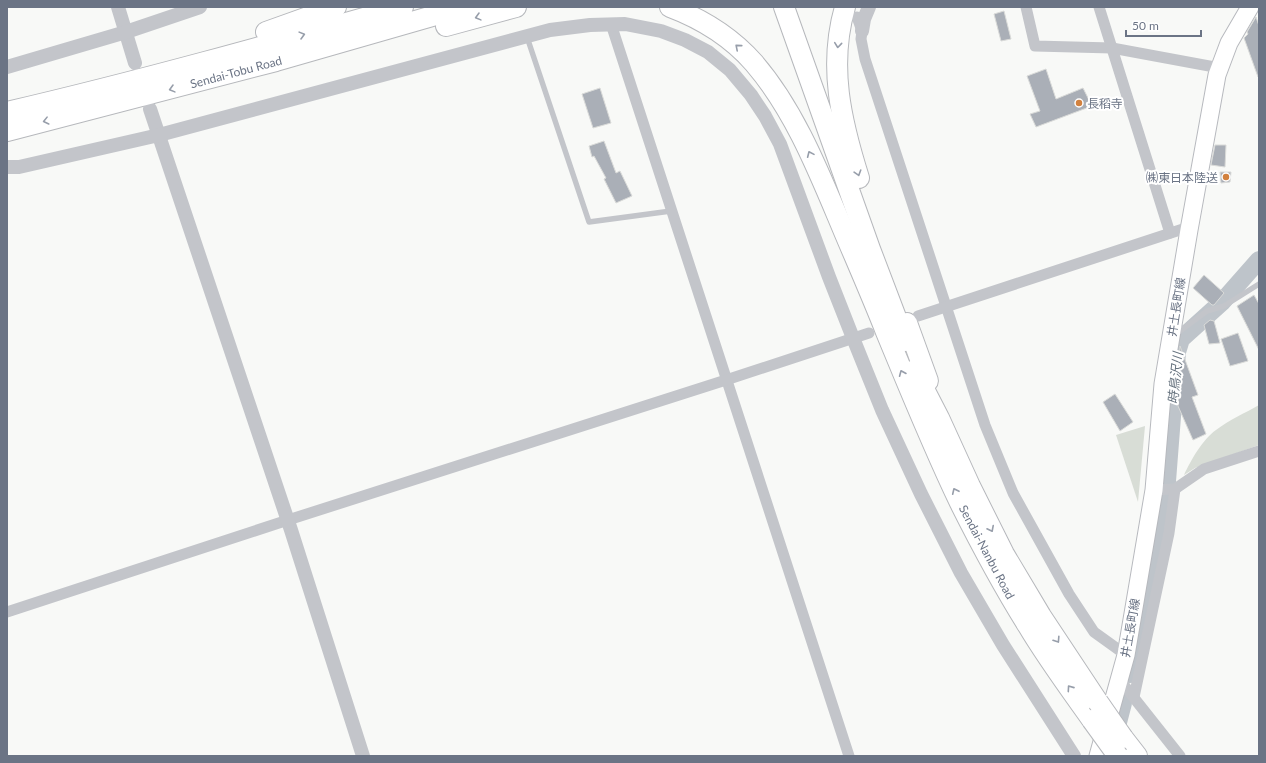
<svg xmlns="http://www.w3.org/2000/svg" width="1266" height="763" viewBox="0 0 1266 763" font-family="Lato,'Noto Sans JP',sans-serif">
<rect width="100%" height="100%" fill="#f8f9f7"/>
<g fill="#d8ddd6">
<path d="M 1259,405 L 1259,445 L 1195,468 L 1184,475 C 1191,460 1203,439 1216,430 C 1229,420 1245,413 1259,405 Z"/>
<path d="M 1145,426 L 1138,502 L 1116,435 Z"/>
</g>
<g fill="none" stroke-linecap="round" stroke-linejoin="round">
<g stroke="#bec4ca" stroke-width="18">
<path d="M 1167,481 L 1177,352 L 1181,339 L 1222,302 L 1259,260"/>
<path d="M 1130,674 L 1165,499"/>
<path d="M 1114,738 L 1123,703"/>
</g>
</g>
<g fill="#aaafb7" stroke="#dadbd9">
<path d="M 1004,11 L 1011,39 L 1001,41 L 994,14 Z"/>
<path d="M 1256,17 L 1259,26 L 1259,76 L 1258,77 L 1244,38 L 1248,34 L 1247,32 Z"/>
<path d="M 1046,69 L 1056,99 L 1083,88 L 1092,106 L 1036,127 L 1030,114 L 1040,111 L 1027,76 Z"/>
<path d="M 600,88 L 611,123 L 593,128 L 582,94 Z"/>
<path d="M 604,141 L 616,173 L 620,171 L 632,196 L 616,203 L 604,179 L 606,178 L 594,156 L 592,157 L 589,146 Z"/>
<path d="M 1215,145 L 1226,145 L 1225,167 L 1211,165 Z"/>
<path d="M 1220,172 L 1231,172 L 1230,182 L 1221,183 Z"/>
<path d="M 1204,275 L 1224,293 L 1214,305 L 1212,305 L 1193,288 Z"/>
<path d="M 1254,295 L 1259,304 L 1259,350 L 1237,306 Z"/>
<path d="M 1210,320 L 1214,321 L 1220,343 L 1209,344 L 1204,325 Z"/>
<path d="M 1238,333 L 1248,361 L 1230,366 L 1221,339 Z"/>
<path d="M 1180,346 L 1198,395 L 1192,397 L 1206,434 L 1193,440 L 1178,406 Z"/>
<path d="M 1115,394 L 1133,422 L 1120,431 L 1103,402 Z"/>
</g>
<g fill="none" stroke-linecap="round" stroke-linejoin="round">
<defs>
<path id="primary" d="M 1098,756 L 1126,655 L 1154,490 L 1163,384 L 1189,230 L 1217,75 L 1229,43 L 1250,7"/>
<g id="motorway">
<path d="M 670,7 C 702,19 731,37 754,63 C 796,112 820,175 845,234 C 859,267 873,299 886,332 C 910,390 933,447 960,503 C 981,545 1003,586 1028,626 C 1047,658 1070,689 1092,720"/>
<path d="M 784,7 L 870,249 L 905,341"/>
<path d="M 845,7 C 828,66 841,121 859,178"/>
<path d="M 446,26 L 516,7"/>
<path d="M 266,32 L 336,7"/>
<path d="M 7,112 C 140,81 272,44 403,7"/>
<path d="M 7,131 L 276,61 L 464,7"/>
<path d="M 907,323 L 928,381"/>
<path d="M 916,369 L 922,385 L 939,418 L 970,486 L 1004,554 L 1041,616 L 1098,702"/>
<path d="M 1123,738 L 1137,756"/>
</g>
</defs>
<use href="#primary" stroke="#b7b9be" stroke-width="19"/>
<use href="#motorway" stroke="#b6b8bc" stroke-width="22"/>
<g stroke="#c3c5ca" stroke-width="5.5">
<path d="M 527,37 L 589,222 L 671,211"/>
<path d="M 1176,334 L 1207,311 L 1224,306 L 1259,284"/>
</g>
<g stroke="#c3c5ca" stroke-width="11">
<path d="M 1026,7 L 1035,46 L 1112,48 L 1220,68"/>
<path d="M 1099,7 L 1170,233"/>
<path d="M 857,17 L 862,31 L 861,39 L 865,59 L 985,425 L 1013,493 L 1069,594 L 1094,632 L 1126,655"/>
<path d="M 611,24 L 849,756"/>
<path d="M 918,316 L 1189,227"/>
<path d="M 1154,490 L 1175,489 L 1204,469 L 1259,451"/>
<path d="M 7,612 L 288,520 L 726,380 L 869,333"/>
<path d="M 1119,679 L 1180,756"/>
<path d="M 1134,697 L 1169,533 L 1175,489"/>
</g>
<g stroke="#c3c5ca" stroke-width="14">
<path d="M 118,7 L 135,63"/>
<path d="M 862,31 L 864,19 L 869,7"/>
<path d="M 7,67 L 126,32 L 200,7"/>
<path d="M 150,109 L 291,530 L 363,756"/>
<path d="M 7,167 L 19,167 L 159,135 L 550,30 L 590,25 L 625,24 L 661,31 L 685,40 L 708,52 L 730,70 L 751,95 L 765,116 L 780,144 L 829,277 L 853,338 L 882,410 L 921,494 L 961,573 L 1003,645 L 1074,756"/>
</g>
<use href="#primary" stroke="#fff" stroke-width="17"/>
<use href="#motorway" stroke="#fff" stroke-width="20"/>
<defs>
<g id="motorway-bridge">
<path d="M 1098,702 L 1123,738"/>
<path d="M 1092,720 L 1118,756"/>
</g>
</defs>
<use href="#motorway-bridge" stroke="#b6b8bc" stroke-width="22" stroke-linecap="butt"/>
<use href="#motorway-bridge" stroke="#fff" stroke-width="20"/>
</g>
<defs><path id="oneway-chevron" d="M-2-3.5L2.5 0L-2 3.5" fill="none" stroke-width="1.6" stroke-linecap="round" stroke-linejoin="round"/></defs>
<g stroke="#979eaa">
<use href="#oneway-chevron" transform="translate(478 17) rotate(165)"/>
<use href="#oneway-chevron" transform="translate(302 35) rotate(-15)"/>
<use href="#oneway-chevron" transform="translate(838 45) rotate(96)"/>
<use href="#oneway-chevron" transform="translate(738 47) rotate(-139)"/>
<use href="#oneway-chevron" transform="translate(172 89) rotate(165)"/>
<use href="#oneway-chevron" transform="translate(46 121) rotate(166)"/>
<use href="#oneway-chevron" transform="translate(810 154) rotate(-114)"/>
<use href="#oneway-chevron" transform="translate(858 173) rotate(73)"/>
<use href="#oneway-chevron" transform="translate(902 373) rotate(-113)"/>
<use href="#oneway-chevron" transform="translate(955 491) rotate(-115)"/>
<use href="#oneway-chevron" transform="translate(991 529) rotate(63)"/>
<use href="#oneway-chevron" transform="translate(1057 640) rotate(57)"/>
<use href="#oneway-chevron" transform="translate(1070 688) rotate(-125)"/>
</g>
<g fill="#d2813e" stroke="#fff" stroke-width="1.5">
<circle cx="1079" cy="103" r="4"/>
<circle cx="1226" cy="177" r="4"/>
</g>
<g text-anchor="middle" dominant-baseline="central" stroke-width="4" stroke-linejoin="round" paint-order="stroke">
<g font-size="12" fill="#6b7485" stroke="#fff">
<text transform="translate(236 72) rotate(-15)">Sendai-Tobu Road</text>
<text transform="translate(1176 307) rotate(-81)">井土長町線</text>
<text transform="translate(987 552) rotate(62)">Sendai-Nanbu Road</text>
<text transform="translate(1130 628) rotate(-80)">井土長町線</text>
</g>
<g font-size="12" fill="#6b7485" stroke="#fff" text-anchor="start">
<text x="1087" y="103">長稻寺</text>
<text x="1218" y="177" text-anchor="end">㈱東日本陸送</text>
</g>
<g font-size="13" font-style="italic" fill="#67737f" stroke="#fff">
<text transform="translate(1175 378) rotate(-84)">時鳥沢川</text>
</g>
</g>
<rect width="1266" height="763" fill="none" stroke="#6b7485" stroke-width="16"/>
<path d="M1126 30v6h75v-6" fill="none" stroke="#6b7485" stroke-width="2"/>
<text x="1132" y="30" font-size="12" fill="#6b7485" stroke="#ffffff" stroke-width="3" paint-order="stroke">50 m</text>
</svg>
